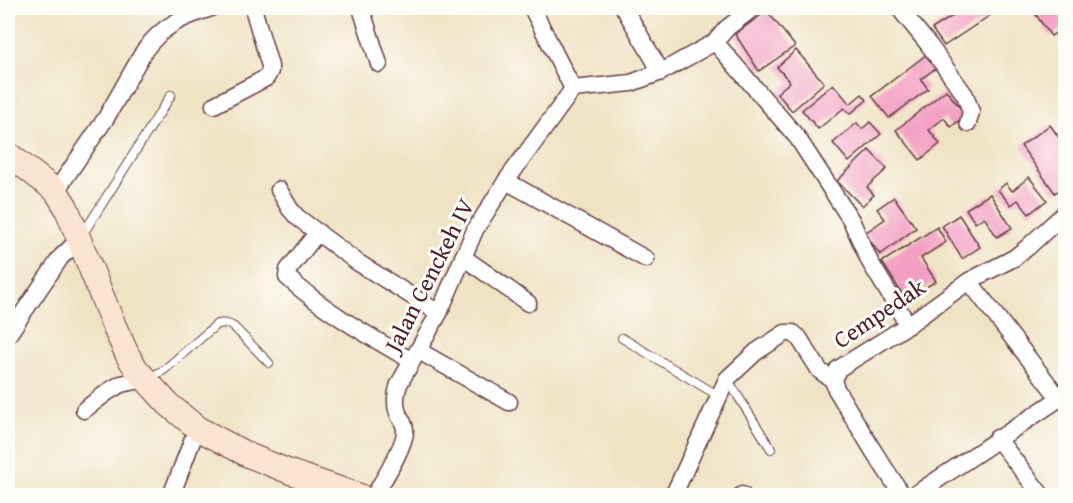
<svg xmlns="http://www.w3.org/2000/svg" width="1073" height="503" viewBox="0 0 1073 503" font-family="'Gentium Book Plus',serif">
<rect width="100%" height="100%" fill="#fdfcf7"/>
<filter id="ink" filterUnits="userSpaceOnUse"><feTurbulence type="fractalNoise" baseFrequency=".0167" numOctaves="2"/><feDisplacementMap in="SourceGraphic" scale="12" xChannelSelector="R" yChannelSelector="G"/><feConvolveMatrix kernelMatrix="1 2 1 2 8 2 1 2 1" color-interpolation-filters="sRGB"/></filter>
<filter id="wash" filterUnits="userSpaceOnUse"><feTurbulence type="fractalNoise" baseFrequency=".008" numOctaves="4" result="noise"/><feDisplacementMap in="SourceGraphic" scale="24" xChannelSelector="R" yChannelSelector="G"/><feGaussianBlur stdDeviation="1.35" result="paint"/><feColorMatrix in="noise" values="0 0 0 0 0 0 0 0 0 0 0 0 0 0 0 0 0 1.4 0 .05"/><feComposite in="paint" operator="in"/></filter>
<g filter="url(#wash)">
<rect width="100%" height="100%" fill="#f0e3c4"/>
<g id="blocks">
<g fill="#f39fc3">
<path d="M 965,8 L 1001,8 L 944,46 L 932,29 Z"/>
<path d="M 1031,8 L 1066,8 L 1066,16 L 1061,19 L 1066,26 L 1051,36 Z"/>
<path d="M 767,11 L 795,46 L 759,71 L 735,34 Z"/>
<path d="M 796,50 L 824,83 L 792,111 L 777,93 L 790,82 L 777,67 Z"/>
<path d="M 930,52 L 940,65 L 921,79 L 928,89 L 889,118 L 872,96 Z"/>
<path d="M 833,84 L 850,104 L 862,94 L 867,100 L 850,114 L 844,108 L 818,129 L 802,110 Z"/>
<path d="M 946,90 L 966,115 L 951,127 L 944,118 L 929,130 L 940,144 L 920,160 L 896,130 Z"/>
<path d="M 870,122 L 881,134 L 849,162 L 833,143 L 857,123 L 862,129 Z"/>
<path d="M 1050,125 L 1066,147 L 1066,185 L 1055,193 L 1021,146 Z"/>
<path d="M 869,150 L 887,169 L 867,187 L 874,195 L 862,206 L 837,181 Z"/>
<path d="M 1029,177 L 1047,200 L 1029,214 L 1018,200 L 1011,205 L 998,190 L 1006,183 L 1012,191 Z"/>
<path d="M 990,194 L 1012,228 L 997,237 L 984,217 L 975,223 L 966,209 Z"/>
<path d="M 894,197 L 916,228 L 880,255 L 865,233 L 885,219 L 877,209 Z"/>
<path d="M 959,215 L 980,247 L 962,259 L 942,226 Z"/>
<path d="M 937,227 L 946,242 L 921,258 L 936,281 L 906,300 L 882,262 Z"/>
</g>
</g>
</g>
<g filter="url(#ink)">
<use href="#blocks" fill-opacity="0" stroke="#633c42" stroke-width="1.5"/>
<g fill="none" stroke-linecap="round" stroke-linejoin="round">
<defs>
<g id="lane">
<path d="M 81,237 L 171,95"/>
<path d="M 622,338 L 719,396"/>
<path d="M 149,378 L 164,370 L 217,324 C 224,323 228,323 234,327 L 269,363"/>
<path d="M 728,380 L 771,449"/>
</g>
<g id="street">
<path d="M 361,8 L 379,64"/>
<path d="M 532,8 L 573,89"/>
<path d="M 624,8 L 661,72"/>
<path d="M 899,8 L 929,45 L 965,95 L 971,112 L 968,123"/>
<path d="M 715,42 L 797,137 L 851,220 L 870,262 L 908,325"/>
<path d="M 573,89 L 631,83 L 661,72 L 715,42 L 727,28 L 753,8"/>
<path d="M 214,105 L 266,78 L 270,71 L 270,66 L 253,8"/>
<path d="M 506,181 L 646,259"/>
<path d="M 279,190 L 290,209 L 297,217 L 357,262 L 439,313"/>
<path d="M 56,191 L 106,118 L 144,51 C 163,25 181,18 211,8"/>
<path d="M 318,232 L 288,270 L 287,277 C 324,311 369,336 412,361"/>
<path d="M 463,257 L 528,303"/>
<path d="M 969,281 L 1059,398"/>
<path d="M 8,335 L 61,257 L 80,239"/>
<path d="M 419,351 L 509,402"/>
<path d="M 84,410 L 109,391 L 121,384 L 146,379"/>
<path d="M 997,438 L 1042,496"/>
<path d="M 171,496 L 197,428"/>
<path d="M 374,496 C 382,482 406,445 405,430 C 405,424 400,418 398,413 C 394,403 396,393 399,384 L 439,313 L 475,230 L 506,181 L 573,89"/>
<path d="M 673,496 L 727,379 L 756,352 L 785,333 L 793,333 L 799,338 L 820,371 L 833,380"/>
<path d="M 741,496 L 742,495"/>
<path d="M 903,496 L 874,452 L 836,389 L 833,380 L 838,369 L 908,325 L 969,281 L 1014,258 L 1028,247 L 1066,212"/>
<path d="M 913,496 L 1066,394"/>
</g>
<path id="secondary" d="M 8,154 L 56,191 L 66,207 L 114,326 L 128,356 L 137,370 L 168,404 L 197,428 L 248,455 L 290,472 L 360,496"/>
</defs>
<use href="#lane" stroke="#633c42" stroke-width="10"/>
<use href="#street" stroke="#633c42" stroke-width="19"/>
<use href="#secondary" stroke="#633c42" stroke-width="26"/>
<use href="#lane" stroke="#fff" stroke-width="8"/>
<use href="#street" stroke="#fff" stroke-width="16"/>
<use href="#secondary" stroke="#fde4d1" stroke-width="24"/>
</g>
</g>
<g text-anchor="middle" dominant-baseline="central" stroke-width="6" stroke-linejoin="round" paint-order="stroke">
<g font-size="24" fill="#4a1f2b" stroke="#fdfcf7">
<text transform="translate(429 275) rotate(-63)">Jalan Cenckeh IV</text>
<text transform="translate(879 313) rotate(-34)">Cempedak</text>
</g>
</g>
<rect width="1073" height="503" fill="none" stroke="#fdfcf7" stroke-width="30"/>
</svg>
